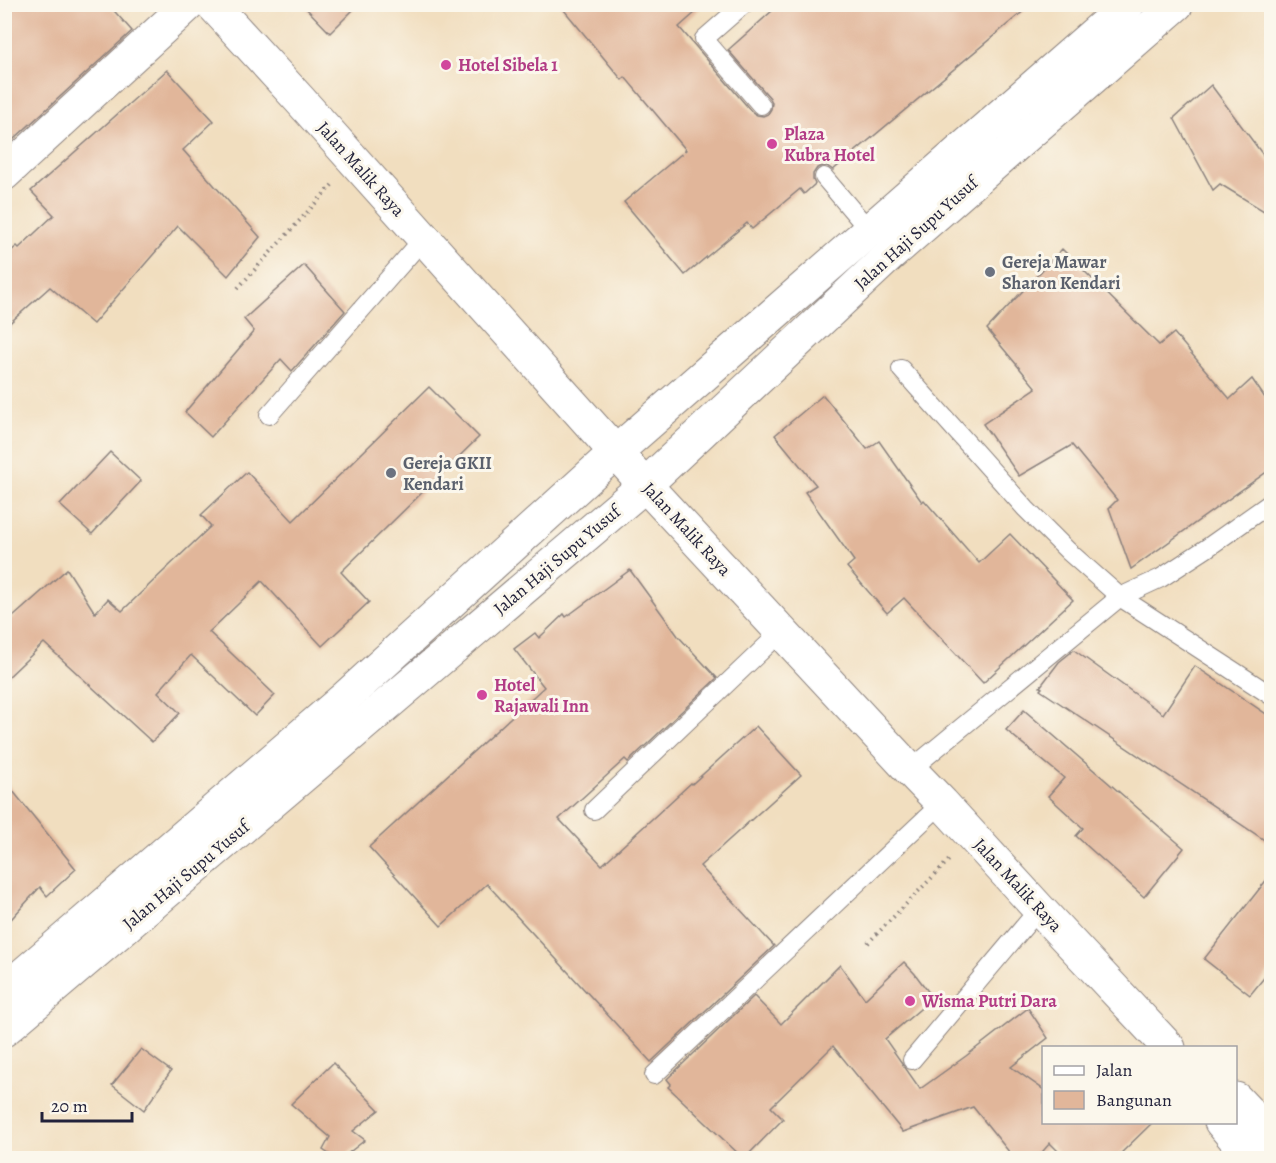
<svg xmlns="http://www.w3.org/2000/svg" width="1276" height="1163" viewBox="0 0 1276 1163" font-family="Alegreya,serif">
<rect width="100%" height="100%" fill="#fbf7ec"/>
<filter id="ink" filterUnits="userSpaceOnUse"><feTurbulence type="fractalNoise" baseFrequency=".0167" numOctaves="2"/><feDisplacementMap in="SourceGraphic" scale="12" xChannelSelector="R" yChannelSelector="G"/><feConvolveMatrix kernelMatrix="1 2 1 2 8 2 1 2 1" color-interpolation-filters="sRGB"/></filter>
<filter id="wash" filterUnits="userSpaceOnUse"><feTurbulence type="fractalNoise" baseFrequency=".008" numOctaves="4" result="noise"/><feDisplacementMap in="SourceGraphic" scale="24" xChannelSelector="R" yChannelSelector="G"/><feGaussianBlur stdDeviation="1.35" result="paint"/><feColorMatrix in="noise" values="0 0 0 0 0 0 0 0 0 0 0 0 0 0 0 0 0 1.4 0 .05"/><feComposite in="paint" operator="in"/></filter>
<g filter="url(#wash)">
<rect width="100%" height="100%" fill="#f1debf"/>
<g id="blocks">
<g fill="#e1b69a">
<path d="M 4,4 L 108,4 L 132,31 L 4,148 Z"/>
<path d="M 302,4 L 359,4 L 330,33 Z"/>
<path d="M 559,4 L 705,4 L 679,27 L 752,112 L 757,115 L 763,116 L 768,114 L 771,109 L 772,103 L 770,98 L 728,50 L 780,4 L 1032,4 L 833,170 L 827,166 L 823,166 L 817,168 L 813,174 L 813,180 L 815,184 L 804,194 L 800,189 L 752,229 L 747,223 L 685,275 L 624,202 L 686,150 L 625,77 L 622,80 Z"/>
<path d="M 167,70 L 214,121 L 183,150 L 260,237 L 228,276 L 178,226 L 93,324 L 50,287 L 4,328 L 4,257 L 17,246 L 19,248 L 54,215 L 31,191 Z"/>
<path d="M 1211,85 L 1272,167 L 1272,216 L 1220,184 L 1213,190 L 1174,118 Z"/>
<path d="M 1062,249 L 1159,345 L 1174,333 L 1230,399 L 1252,379 L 1272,408 L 1272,468 L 1131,569 L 1109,508 L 1117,500 L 1072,445 L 1019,476 L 983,424 L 1036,388 L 987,329 Z"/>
<path d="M 304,265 L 345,311 L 292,371 L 281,359 L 211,437 L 185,412 L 254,331 L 244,319 Z"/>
<path d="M 429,387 L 479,437 L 341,572 L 369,602 L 322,646 L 262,581 L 209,632 L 275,695 L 255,716 L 191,655 L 158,692 L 180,713 L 152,742 L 44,643 L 4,681 L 4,625 L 67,569 L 95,613 L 108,599 L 122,611 L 211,526 L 201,515 L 247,472 L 293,521 Z"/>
<path d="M 823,395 L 867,449 L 879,441 L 922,502 L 924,500 L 979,563 L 1010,534 L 1073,600 L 983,683 L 904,598 L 887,613 L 847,567 L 854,561 L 805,492 L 816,485 L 775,435 Z"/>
<path d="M 110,452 L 141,481 L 92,534 L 60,505 Z"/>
<path d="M 630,570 L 678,636 L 717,678 L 628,762 L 625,759 L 559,819 L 602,865 L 691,783 L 692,784 L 756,726 L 801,775 L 700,866 L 774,946 L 651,1062 L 487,884 L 441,926 L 369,847 L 544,687 L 514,649 L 535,633 L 539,638 L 564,614 L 566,617 Z"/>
<path d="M 1074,650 L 1163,714 L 1195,666 L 1272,718 L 1272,845 L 1040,690 L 1042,688 L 1040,687 L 1059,662 Z"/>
<path d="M 1024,710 L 1184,848 L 1144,897 L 1076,836 L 1083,828 L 1048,796 L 1064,778 L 1006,730 Z"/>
<path d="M 4,780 L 76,869 L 47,896 L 40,887 L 4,927 Z"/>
<path d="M 1272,873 L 1272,968 L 1250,995 L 1204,959 Z"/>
<path d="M 904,962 L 915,974 L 933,998 L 885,1039 L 920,1089 L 966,1056 L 1028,1008 L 1048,1038 L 1011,1067 L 1044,1090 L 1044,1122 L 1153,1122 L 1116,1158 L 1065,1158 L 1050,1143 L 1037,1158 L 1014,1158 L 973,1107 L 903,1132 L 833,1046 L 771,1107 L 783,1119 L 745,1158 L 743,1158 L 668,1087 L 671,1084 L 667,1079 L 754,996 L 781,1024 L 840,965 L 865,999 Z"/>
<path d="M 141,1049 L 171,1071 L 144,1110 L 112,1085 Z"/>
<path d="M 333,1063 L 379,1110 L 353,1131 L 365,1140 L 342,1158 L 335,1158 L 323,1150 L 330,1137 L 291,1104 Z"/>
</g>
</g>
</g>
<g filter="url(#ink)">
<use href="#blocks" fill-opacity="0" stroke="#8a807d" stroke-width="1.5"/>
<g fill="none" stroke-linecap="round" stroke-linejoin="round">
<defs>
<g id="service">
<path d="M 744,4 L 704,39 L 761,105"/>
<path d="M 824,177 L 873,235"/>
<path d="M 901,369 L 1026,509 L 1068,551 L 1120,597 L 1272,696"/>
<path d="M 269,415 L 424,238"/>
<path d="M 910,770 L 1120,597 L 1161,578 L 1207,548 L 1272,502"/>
<path d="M 594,810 L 782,631"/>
<path d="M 912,1060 L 1039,909"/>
<path d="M 654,1075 L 942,803"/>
</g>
<g id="minor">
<path d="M 4,174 L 189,4"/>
<path d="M 4,991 L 347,696 L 616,452 L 1128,4"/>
<path d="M 4,1030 L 645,485 L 890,255 L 1177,4"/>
</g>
<g id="tertiary">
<path d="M 212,4 L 299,99 L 645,485 L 910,770 L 942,803 L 1039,909 L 1169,1048"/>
<path d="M 1236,1099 L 1272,1137"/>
<path d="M 1221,1122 L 1251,1158"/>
</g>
</defs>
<use href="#service" stroke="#8a807d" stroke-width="20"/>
<use href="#minor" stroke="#8a807d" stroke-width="35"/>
<use href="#tertiary" stroke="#8a807d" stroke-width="35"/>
<g stroke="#8a807d" stroke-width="4" stroke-dasharray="1.5 4.5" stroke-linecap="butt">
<path d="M 238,288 L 333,184"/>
<path d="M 868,943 L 951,858"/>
</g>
<use href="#service" stroke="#fff" stroke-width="18"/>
<use href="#minor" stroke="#fff" stroke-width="33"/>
<use href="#tertiary" stroke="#fff" stroke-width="33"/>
</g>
</g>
<g fill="#d1479c" stroke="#fbf7ec" stroke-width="2">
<circle cx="446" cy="65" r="6"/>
<circle cx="772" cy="144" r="6"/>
<circle cx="482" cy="695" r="6"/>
<circle cx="910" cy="1001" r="6"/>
</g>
<g fill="#6b7280" stroke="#fbf7ec" stroke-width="2">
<circle cx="990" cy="272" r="6"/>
<circle cx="391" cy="473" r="6"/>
</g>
<g text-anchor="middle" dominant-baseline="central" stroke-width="6" stroke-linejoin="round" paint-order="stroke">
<g font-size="18" font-weight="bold" fill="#b23c85" stroke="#fbf7ec" text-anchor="start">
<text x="458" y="65">Hotel Sibela 1</text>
<text x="784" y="134">Plaza<tspan x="784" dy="21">Kubra Hotel</tspan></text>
<text x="494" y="685">Hotel<tspan x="494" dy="21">Rajawali Inn</tspan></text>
<text x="922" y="1001">Wisma Putri Dara</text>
</g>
<g font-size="18" fill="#22223b" stroke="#fbf7ec">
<text transform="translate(361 169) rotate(48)">Jalan Malik Raya</text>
<text transform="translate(916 233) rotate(-42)">Jalan Haji Supu Yusuf</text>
<text transform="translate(687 529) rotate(47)">Jalan Malik Raya</text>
<text transform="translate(557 560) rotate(-40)">Jalan Haji Supu Yusuf</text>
<text transform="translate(186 875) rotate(-40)">Jalan Haji Supu Yusuf</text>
<text transform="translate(1018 885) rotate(47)">Jalan Malik Raya</text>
</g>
<g font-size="18" font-weight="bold" fill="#5b616d" stroke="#fbf7ec" text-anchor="start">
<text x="1002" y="262">Gereja Mawar<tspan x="1002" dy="21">Sharon Kendari</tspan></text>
<text x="403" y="463">Gereja GKII<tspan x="403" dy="21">Kendari</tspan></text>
</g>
</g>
<rect width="1276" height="1163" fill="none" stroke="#fbf7ec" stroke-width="24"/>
<rect x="1042" y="1046" width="195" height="78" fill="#fbf7ec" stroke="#a4a2a5" stroke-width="1.5"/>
<rect x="1054" y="1066" width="30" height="9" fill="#ffffff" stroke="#a4a2a5" stroke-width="1.5"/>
<text x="1096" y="1076" font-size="18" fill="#22223b">Jalan</text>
<rect x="1054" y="1091" width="30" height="18" fill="#e1b69a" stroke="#a4a2a5" stroke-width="1.5"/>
<text x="1096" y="1106" font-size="18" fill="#22223b">Bangunan</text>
<path d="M42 1112v9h90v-9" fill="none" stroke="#22223b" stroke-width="3"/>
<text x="51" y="1112" font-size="18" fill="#22223b" stroke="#fbf7ec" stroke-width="4.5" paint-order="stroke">20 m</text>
</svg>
